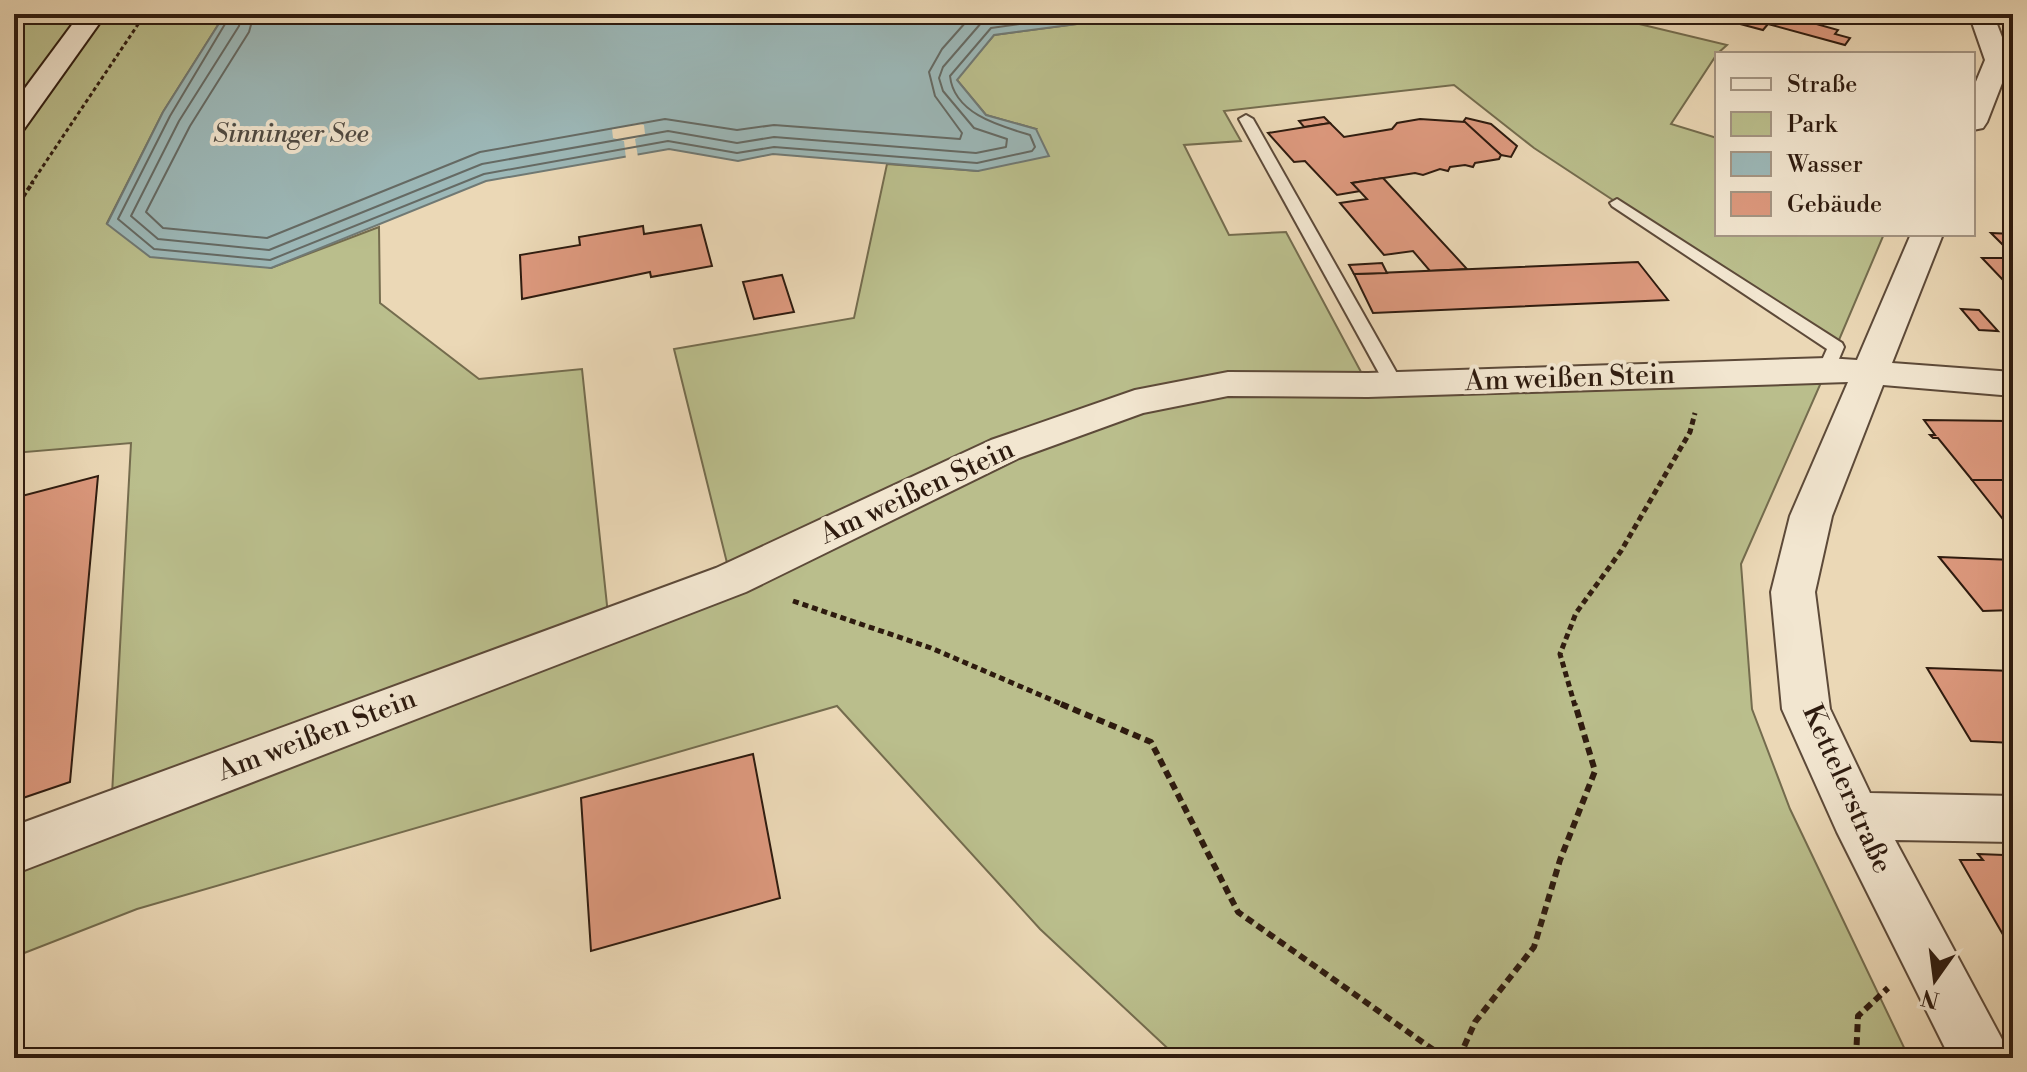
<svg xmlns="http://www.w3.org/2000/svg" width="2027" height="1072" viewBox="0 0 2027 1072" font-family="'Libre Bodoni',serif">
<rect width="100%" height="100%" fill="#ebd8b6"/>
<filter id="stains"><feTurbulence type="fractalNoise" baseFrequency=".0025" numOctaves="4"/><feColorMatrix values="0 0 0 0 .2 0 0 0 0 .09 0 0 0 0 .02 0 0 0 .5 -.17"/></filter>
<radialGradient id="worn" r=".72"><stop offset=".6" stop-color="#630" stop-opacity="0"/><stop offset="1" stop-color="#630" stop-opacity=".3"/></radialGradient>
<path fill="#babe8c" stroke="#746c4e" stroke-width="2" d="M 32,14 L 225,14 L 163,112 L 107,223 L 271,268 L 379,227 L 380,303 L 479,379 L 582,369 L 609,624 L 731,579 L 674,349 L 854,318 L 887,164 L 978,171 L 1036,129 L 986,115 L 956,79 L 994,35 L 1092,22 L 1199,14 L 1611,14 L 1610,17 L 1727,45 L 1717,54 L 1671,124 L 1717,138 L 1717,234 L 1884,234 L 1836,347 L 1534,148 L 1454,85 L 1224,111 L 1241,141 L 1184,145 L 1229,235 L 1286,232 L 1368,385 L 1827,369 L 1741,564 L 1752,709 L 1790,809 L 1909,1058 L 1178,1058 L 1040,929 L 837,706 L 137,909 L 14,957 L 14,850 L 111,813 L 131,443 L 14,453 L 14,39 Z"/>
<path fill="#9cb8b8" stroke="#707974" stroke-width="2" d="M 225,14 L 1199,14 L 1092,22 L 994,35 L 957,80 L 986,115 L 1036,129 L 1049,156 L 978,171 L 773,154 L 738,161 L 669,149 L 486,181 L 271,268 L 150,257 L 107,224 L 163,112 Z"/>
<path fill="#ebd8b6" d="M 637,123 L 644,125 L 645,134 L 635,139 L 638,157 L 626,159 L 624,141 L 613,138 L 612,129 Z"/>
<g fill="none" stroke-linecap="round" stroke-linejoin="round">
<g stroke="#656a64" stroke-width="2">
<path d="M 231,14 L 170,116 L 118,219 L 154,249 L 270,260 L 484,174 L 668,141 L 737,153 L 774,147 L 977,163 L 1032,151 L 1035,147 L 1030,135 C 1000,126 954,114 950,76 L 991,28 L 1091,14"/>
<path d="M 241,14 L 239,26 L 179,121 L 131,216 L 158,239 L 269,250 L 482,164 L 668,131 L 737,143 L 774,137 L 976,153 L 1006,147 L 1007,139 L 974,128 L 943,91 L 939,78 L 943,67 L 982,22 L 1014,14"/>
<path d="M 254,14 L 249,32 L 190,126 L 146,212 L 163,228 L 267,238 L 480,152 L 665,119 L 737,130 L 774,125 L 960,139 L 962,133 L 935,96 L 929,72 L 942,49 L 973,14"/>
</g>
</g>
<g fill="#dd997e" stroke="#2e1b0f" stroke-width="2">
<path d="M 1725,14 L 1815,14 L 1809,22 L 1838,30 L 1835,34 L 1850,38 L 1845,45 L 1768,24 L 1763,30 L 1721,19 Z"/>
<path d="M 1324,117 L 1330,123 L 1304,127 L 1299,121 Z"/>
<path d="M 1466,118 L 1491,124 L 1517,146 L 1511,157 L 1501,155 L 1463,122 Z"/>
<path d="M 1420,119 L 1465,122 L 1501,155 L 1499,159 L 1475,163 L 1473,167 L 1465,165 L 1450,167 L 1448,171 L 1440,169 L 1423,175 L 1415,173 L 1352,183 L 1360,191 L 1337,195 L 1305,161 L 1294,162 L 1268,133 L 1330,123 L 1344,137 L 1392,129 L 1397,123 Z"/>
<path d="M 1383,178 L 1467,269 L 1430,271 L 1413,251 L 1384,255 L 1340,203 L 1367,199 L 1352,183 Z"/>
<path d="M 701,225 L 712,266 L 651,277 L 650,272 L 522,299 L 520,255 L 580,245 L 579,237 L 643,226 L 644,234 Z"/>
<path d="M 1991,233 L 2013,234 L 2013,255 Z"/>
<path d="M 1982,258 L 2013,258 L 2013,280 L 2003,280 Z"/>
<path d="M 1638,262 L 1668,300 L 1373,313 L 1354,274 Z"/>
<path d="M 1382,263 L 1387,273 L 1354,274 L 1349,265 Z"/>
<path d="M 782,275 L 794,312 L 754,319 L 743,282 Z"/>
<path d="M 1961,309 L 1979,310 L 1998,331 L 1979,330 Z"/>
<path d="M 1924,420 L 2008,421 L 2013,428 L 2013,480 L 1972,480 L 1938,438 L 1933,438 L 1930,435 L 1935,435 Z"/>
<path d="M 98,476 L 70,782 L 14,801 L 14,498 Z"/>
<path d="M 1972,480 L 2013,480 L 2013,523 L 2006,523 Z"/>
<path d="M 1939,557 L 2013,560 L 2013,610 L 1983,611 Z"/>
<path d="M 1927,668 L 2013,671 L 2013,743 L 1971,741 Z"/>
<path d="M 753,754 L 780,898 L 591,951 L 581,798 Z"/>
<path d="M 1978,854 L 2004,855 L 2013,862 L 2013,952 L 1960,860 L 1983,860 Z"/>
</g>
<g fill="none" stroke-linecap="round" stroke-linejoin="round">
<defs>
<g id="lane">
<path d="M 1246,115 L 1253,119 L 1403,384 L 1400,388 L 1388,388 L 1385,384 L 1239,119 Z"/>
<path d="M 1617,199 L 1842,343 L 1844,347 L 1833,373 L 1827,374 L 1818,369 L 1827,349 L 1612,206 L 1610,203 Z"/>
</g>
<g id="street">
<path d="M 1969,14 L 1993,14 L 2011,60 L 1987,122 L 1983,128 L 1973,130 L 1973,89 L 1985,60 Z"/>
<path d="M 1911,234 L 1943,234 L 1892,363 L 2013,372 L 2013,396 L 1883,385 L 1832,516 L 1815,592 L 1830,709 L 1870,793 L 2013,796 L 2013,842 L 1895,840 L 2012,1058 L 1950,1058 L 1837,832 L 1782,709 L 1771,592 L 1790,516 L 1848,382 L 1368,397 L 1228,396 L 1143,413 L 1019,458 L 746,592 L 14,874 L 14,826 L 716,568 L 991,440 L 1135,390 L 1228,372 L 1368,373 L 1827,358 L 1857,360 Z"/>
</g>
<path id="secondary" d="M 80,14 L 106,14 L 24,129 L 14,132 L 14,103 Z"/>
</defs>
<use href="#lane" stroke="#5d4a39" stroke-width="4"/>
<use href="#street" stroke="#5d4a39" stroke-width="4"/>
<use href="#secondary" stroke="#2e1b0f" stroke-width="4"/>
<path stroke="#2e1b0f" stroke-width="3" stroke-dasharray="4 3" stroke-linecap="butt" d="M 31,184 L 145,14"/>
<path stroke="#2e1b0f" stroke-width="4" stroke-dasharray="5 3" stroke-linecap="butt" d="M 14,210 L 33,182"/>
<g stroke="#2e1b0f" stroke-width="5" stroke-dasharray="6 4" stroke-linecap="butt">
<path d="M 793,601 L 931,648 L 1066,706"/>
<path d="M 1575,706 L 1560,654 L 1576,613 L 1621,551 L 1690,432 L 1695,413"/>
</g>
<g stroke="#2e1b0f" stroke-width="6" stroke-dasharray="8 5" stroke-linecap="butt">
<path d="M 1061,704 L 1151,742 L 1238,912 L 1445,1058"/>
<path d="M 1459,1058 L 1475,1022 L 1534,947 L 1560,860 L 1595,771 L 1575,704"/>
<path d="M 1856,1058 L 1858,1016 L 1888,988"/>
</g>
<use href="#lane" fill="#f2e6d0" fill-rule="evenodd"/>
<use href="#street" fill="#f2e6d0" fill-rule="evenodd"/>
<use href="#secondary" fill="#f2e6d0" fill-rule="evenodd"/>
</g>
<g text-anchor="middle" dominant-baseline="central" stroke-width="8" stroke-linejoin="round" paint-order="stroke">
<g font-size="26" font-style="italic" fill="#4f4a42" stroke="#f2e6d0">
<text x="291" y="134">Sinninger See</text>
</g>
<g font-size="28" fill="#2e1b0f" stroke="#f2e6d0">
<text transform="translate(1570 378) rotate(-2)">Am weißen Stein</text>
<text transform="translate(917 492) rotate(-25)">Am weißen Stein</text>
<text transform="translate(317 735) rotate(-21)">Am weißen Stein</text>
<text transform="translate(1847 789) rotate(66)">Kettelerstraße</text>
</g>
</g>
<rect width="2027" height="1072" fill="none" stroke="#ebd8b6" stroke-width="48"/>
<rect x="16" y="16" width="1995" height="1040" fill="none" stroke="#2e1b0f" stroke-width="4"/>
<rect x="24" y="24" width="1979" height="1024" fill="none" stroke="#2e1b0f" stroke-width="2"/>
<rect x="1715" y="52" width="260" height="184" fill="#f2e6d0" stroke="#a49583" stroke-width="2"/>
<rect x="1731" y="78" width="40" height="12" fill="#f2e6d0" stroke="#a49583" stroke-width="2"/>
<text x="1787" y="92" font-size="24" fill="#2e1b0f">Straße</text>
<rect x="1731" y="112" width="40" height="24" fill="#babe8c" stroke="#a49583" stroke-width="2"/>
<text x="1787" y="132" font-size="24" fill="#2e1b0f">Park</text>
<rect x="1731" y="152" width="40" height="24" fill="#9cb8b8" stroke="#a49583" stroke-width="2"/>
<text x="1787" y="172" font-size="24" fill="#2e1b0f">Wasser</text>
<rect x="1731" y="192" width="40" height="24" fill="#dd997e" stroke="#a49583" stroke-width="2"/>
<text x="1787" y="212" font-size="24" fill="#2e1b0f">Gebäude</text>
<g transform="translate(1935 980) rotate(194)" stroke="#f2e6d0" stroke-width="6" paint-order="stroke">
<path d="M0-6L14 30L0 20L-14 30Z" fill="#2e1b0f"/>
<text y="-12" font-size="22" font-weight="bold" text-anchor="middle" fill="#2e1b0f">N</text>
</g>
<rect width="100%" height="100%" filter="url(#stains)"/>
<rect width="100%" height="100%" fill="url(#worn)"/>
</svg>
